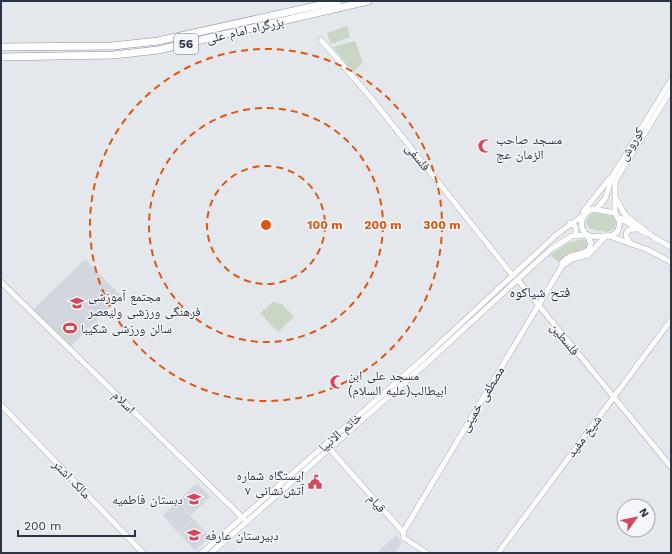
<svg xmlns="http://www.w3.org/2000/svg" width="672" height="554" viewBox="0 0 672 554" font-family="'Work Sans','Noto Naskh Arabic',sans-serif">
<rect width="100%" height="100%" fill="#e4e7ec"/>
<g fill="#d2d6de">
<path d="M 85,259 L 121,296 L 71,346 L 33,310 Z"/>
<path d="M 197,483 L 210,497 L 191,515 L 180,504 L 193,519 L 178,533 L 163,515 Z"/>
<path d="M 194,519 L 210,537 L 195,551 L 179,533 Z"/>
<path d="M 396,535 L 402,543 L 395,553 L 377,553 Z"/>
</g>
<g fill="#c9d6c5">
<path d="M 347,26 L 350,37 L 331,44 L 327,33 Z"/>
<path d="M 355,41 L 363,63 L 353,72 L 333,47 Z"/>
<path d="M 596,213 L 613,216 L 616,222 L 615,229 L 607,232 L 590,229 C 583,222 587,214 596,213 Z"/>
<path d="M 584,239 L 588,243 L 586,249 L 567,254 L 559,262 L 550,255 L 568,243 Z"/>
<path d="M 273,302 L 282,304 L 294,317 L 278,332 L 260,313 Z"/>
<path d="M 71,317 L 82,327 L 69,340 L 58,330 Z"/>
</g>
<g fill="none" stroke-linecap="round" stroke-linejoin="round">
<defs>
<g id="secondary">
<path d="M 321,40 L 372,99 L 513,276"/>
<path d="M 617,200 L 625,215 L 656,239"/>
<path d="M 593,209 L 615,213 L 620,222 L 618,231 C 613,236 609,236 603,236 C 599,236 594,237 590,236 C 576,231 581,212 593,209 Z"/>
<path d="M 596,209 L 605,199 L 613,175 L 671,80"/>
<path d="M 583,212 L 609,179"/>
<path d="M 615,213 L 615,185 L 617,178 L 671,90"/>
<path d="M 620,218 L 647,234"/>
<path d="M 570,223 L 576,227 L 576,235"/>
<path d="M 609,236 L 646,249 L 671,262"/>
<path d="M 655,238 L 671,247"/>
<path d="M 630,243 L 626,236 C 626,229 631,229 636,229"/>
<path d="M 562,266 L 572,259 L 588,255 L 606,236"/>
<path d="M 518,280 L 671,467"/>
<path d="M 1,282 L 244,519"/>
<path d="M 1,405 L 143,553"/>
<path d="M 328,447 L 403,532 L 404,538 L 427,553"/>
<path d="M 202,553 L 424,358 L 556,235 L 585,214"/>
<path d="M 211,553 L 430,360 L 551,249 L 572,236 L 587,235 L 591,243 L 589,249 C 581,257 571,251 562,263 L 562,266 L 403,532"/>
<path d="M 498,553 L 671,320"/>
</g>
<g id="highway">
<path d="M 1,47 L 112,46 L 158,41 L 338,1"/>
<path d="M 1,57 L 114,55 L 158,50 L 368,1"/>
</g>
</defs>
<use href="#secondary" stroke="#a9aeb7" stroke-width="6"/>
<use href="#highway" stroke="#8b94a3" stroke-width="8"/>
<use href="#secondary" stroke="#fff" stroke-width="5"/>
<use href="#highway" stroke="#fff" stroke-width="7"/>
</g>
<g fill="none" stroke="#df570f" stroke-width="2" stroke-dasharray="7 5">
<circle cx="266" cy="225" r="59"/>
<circle cx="266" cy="225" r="117"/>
<circle cx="266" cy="225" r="176"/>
</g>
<defs>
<symbol id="mosque-bare" viewBox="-9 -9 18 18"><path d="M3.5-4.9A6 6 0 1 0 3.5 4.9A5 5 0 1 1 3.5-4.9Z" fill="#d1495b" stroke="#f4f6f9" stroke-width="2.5" paint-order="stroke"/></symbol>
<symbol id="school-bare" viewBox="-9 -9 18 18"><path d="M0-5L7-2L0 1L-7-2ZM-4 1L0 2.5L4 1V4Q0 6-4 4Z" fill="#d1495b" stroke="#f4f6f9" stroke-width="2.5" paint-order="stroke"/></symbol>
<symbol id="stadium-bare" viewBox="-9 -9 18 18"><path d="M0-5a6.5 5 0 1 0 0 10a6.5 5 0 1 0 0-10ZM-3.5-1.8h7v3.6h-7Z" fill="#d1495b" stroke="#f4f6f9" stroke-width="2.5" paint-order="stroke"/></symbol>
<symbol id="civic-bare" viewBox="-9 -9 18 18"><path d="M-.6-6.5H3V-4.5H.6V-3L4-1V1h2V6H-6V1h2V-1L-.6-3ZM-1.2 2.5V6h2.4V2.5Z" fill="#d1495b" stroke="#f4f6f9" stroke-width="2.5" paint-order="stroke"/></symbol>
</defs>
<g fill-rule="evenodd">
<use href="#mosque-bare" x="475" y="136" width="20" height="20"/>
<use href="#school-bare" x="67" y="293" width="20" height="20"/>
<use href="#stadium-bare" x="60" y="318" width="20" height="20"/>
<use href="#mosque-bare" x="327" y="372" width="20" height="20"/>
<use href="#civic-bare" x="305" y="472" width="20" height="20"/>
<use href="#school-bare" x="184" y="489" width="20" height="20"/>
<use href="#school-bare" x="184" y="525" width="20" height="20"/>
</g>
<g text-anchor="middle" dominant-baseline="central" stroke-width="3" stroke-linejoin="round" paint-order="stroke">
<rect fill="#f4f6f9" stroke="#676e7b" stroke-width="1" x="174" y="34" width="24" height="20" rx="3"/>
<g font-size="12" font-weight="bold" fill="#2b3445">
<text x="186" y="44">56</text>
</g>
<g font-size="13" fill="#2b3445" stroke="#f4f6f9">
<text transform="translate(245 30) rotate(-13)">بزرگراه امام علی</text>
<text transform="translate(631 144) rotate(-59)">کوروش</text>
<text transform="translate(418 157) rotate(51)">فلسفی</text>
<text transform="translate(565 339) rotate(51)">فلسطین</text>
<text transform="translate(482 399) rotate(-59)">مصطفی خمینی</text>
<text transform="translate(124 402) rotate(45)">اسلام</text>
<text transform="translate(340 432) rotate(-41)">خاتم الانبیا</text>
<text transform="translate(584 436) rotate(-53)">شیخ مفید</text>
<text transform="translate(72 479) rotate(46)">مالک اشتر</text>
<text transform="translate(377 503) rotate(49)">قیام</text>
</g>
<g font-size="13" fill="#2b3445" stroke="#f4f6f9" text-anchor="start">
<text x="496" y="139">مسجد صاحب<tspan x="496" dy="15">الزمان عج</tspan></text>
<text x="88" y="296">مجتمع آموزشی<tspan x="88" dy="15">فرهنگی ورزشی ولیعصر</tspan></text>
<text x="81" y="328">سالن ورزشی شکیبا</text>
<text x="348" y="375">مسجد علی ابن<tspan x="348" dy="15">ابیطالب(علیه السلام)</tspan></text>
<text x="304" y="475" text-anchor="end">ایستگاه شماره<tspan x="304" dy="15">۷ آتش‌نشانی</tspan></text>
<text x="183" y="499" text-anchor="end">دبستان فاطمیه</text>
<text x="205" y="535">دبیرستان عارفه</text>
</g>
<g font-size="14" fill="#1d2536" stroke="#f4f6f9">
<text x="540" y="292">فتح شیاکوه</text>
</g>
</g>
<circle cx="266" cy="225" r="6" fill="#df570f" stroke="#f4f6f9" stroke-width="2"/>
<g font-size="12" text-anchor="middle" font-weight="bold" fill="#df570f" stroke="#f4f6f9" stroke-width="3" stroke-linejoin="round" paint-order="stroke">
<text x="325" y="229">100 m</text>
<text x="383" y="229">200 m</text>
<text x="442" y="229">300 m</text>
</g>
<rect width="672" height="554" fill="none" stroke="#2b3445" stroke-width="4"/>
<g transform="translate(636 518) rotate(57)"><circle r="19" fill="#f4f6f9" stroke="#a4a8b1"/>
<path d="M0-3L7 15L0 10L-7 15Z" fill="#d1495b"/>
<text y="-6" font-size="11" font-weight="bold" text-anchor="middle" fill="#2b3445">N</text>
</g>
<path d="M18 530v6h117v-6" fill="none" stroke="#2b3445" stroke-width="2"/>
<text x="24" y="530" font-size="12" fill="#2b3445" stroke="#f4f6f9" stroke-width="3" paint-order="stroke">200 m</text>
</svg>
